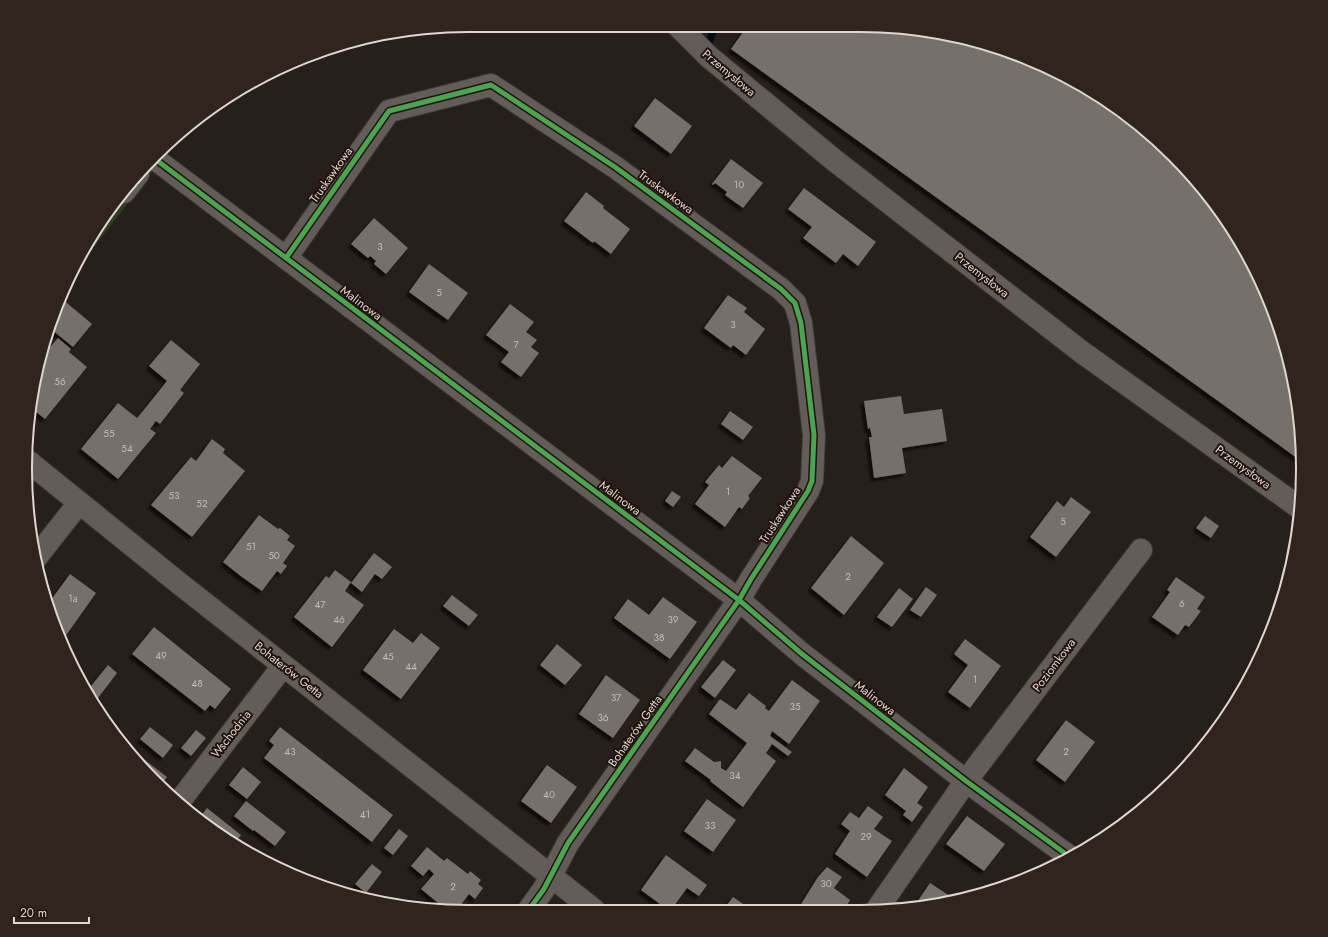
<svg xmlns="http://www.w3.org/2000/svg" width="1328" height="937" viewBox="0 0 1328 937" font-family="Jost,sans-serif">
<defs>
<filter id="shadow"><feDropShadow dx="-3.5" dy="3.5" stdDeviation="1" flood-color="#0009"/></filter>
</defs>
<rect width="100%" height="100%" fill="#261f1c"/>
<path fill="#2f3e1d" d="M 179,137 L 67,282 L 85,247 L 135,176 Z"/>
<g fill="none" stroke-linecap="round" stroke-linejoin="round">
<path stroke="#030d17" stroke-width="7" d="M 708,47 L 715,25"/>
</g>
<g fill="#756f6b" filter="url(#shadow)">
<path d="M 748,25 L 860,25 L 946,34 L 1002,49 L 1081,84 L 1130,117 L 1193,176 L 1243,247 L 1279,326 L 1299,410 L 1301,461 L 731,49 Z"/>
<path d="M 655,98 L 692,126 L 671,154 L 634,126 Z"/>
<path d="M 731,159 L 763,183 L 743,208 L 725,195 L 727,192 L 715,183 L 713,185 L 712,184 Z"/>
<path d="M 804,188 L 876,242 L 858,266 L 843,254 L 836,263 L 803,238 L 812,227 L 788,209 Z"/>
<path d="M 586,192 L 604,206 L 603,208 L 630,229 L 611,254 L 594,241 L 593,243 L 564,221 Z"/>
<path d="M 374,218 L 408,248 L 386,274 L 374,264 L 376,261 L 370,256 L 368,258 L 351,244 Z"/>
<path d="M 429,264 L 468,293 L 448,320 L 409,292 Z"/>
<path d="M 728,295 L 747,308 L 744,312 L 765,329 L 746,355 L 733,345 L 731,348 L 704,328 Z"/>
<path d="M 61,298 L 92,324 L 73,347 L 51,329 L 58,302 Z"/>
<path d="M 510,304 L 534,322 L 526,332 L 537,340 L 531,347 L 539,353 L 521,377 L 501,362 L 509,352 L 486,335 Z"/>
<path d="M 58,338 L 71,349 L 69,352 L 87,367 L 45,419 L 30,407 L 44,354 Z"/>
<path d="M 171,340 L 200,364 L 180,390 L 184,393 L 160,424 L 156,421 L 150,429 L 156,433 L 118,479 L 81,449 L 118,403 L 137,418 L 143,411 L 167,381 L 149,366 Z"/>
<path d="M 901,396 L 904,414 L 942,409 L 947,441 L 902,448 L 906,473 L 874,478 L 869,437 L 872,437 L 870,428 L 868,429 L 864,401 Z"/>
<path d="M 730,411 L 753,427 L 743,440 L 721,424 Z"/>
<path d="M 212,439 L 225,449 L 223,453 L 245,471 L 192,537 L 151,505 L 191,457 L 196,461 Z"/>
<path d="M 732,456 L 762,478 L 748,496 L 750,498 L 742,509 L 739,507 L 725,527 L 695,504 L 709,485 L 705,482 L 719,465 L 722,468 Z"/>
<path d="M 672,491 L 681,497 L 673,507 L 665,501 Z"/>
<path d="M 1071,497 L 1091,512 L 1056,557 L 1030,537 L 1057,501 L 1064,507 Z"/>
<path d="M 259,515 L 278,529 L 280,528 L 290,536 L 287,540 L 295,546 L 283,563 L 287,566 L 281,574 L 277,571 L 262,591 L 242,577 L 223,562 Z"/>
<path d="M 1205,516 L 1219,526 L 1211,538 L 1196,528 Z"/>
<path d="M 851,536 L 884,563 L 844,615 L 811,588 Z"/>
<path d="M 374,553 L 392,567 L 382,579 L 375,574 L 362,592 L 351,583 Z"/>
<path d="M 335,570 L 351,582 L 345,591 L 364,605 L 332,647 L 294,617 L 326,576 L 329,578 Z"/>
<path d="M 70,574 L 96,593 L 62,641 L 48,604 Z"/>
<path d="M 1176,577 L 1205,597 L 1197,609 L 1201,611 L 1189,627 L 1185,625 L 1178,635 L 1152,617 L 1170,592 L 1167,590 Z"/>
<path d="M 926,587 L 937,595 L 921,617 L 910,610 Z"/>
<path d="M 899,588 L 913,599 L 892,627 L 877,617 Z"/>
<path d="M 452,595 L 478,615 L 469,626 L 443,606 Z"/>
<path d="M 663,597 L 697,622 L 670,659 L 614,618 L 628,599 L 649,615 Z"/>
<path d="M 154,627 L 231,689 L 215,709 L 210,705 L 205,711 L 132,654 Z"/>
<path d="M 394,629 L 413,643 L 421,633 L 440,648 L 401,699 L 363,670 Z"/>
<path d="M 965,639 L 1001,666 L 970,708 L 948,692 L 968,665 L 954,654 Z"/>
<path d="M 557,644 L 582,665 L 565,685 L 540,665 Z"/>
<path d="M 723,660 L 736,670 L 715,698 L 701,687 Z"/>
<path d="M 108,665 L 117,673 L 98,698 L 88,690 Z"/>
<path d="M 606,675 L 640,700 L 613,738 L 579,714 Z"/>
<path d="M 792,680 L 820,701 L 789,744 L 772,731 L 770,736 L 792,752 L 788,756 L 772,744 L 766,753 L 776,761 L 743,807 L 710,781 L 711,780 L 685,761 L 695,748 L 714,762 L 721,761 L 721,768 L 726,771 L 747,743 L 709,714 L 720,699 L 736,710 L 749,693 L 766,706 L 765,708 L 769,711 Z"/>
<path d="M 1066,720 L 1095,742 L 1065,782 L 1036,760 Z"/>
<path d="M 150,727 L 173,745 L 163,758 L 140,739 Z"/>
<path d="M 280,727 L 393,815 L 372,842 L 264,758 L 274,745 L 269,741 Z"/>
<path d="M 196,730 L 206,738 L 191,756 L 181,748 Z"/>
<path d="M 132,750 L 167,777 L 161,785 L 135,761 L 130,753 Z"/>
<path d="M 547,765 L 577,787 L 551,823 L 521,801 Z"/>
<path d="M 243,767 L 261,782 L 247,799 L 229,785 Z"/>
<path d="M 904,768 L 928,787 L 917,803 L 923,807 L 912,822 L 903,815 L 906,811 L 885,795 Z"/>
<path d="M 707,799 L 736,820 L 713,852 L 684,831 Z"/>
<path d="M 246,801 L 286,832 L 275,846 L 254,830 L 253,831 L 234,816 Z"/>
<path d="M 868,806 L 883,817 L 874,829 L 892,841 L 867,877 L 835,854 L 850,831 L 841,824 L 850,812 L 859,818 Z"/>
<path d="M 207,808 L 241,835 L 235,843 L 198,820 Z"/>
<path d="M 967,816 L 1005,844 L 984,871 L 946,844 Z"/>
<path d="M 399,829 L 408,836 L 393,855 L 384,848 Z"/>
<path d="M 427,847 L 444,861 L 447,858 L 468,874 L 470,871 L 481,880 L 478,884 L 483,888 L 475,899 L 469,894 L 457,910 L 448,911 L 421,889 L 434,874 L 429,869 L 423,876 L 411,866 Z"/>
<path d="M 666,855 L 707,885 L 699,896 L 687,888 L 671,910 L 668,910 L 641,890 Z"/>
<path d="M 372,864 L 382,872 L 366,893 L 355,884 Z"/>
<path d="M 827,867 L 842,877 L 834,888 L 850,900 L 845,909 L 798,909 L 818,877 Z"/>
<path d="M 930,883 L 956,900 L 913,908 Z"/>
<path d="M 733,897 L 736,899 L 750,909 L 724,909 Z"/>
</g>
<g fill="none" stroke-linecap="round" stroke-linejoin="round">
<defs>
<g id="minor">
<path d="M 677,25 L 708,56 L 834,160 L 1083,353 L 1300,508"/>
<path d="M 155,159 L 739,600 L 802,654 L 966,781 L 1070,857"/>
<path d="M 124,192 L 138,174"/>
<path d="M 286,258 L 389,111 L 491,85 L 615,167 L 781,289 L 795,303 L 801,323 L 814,435 L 812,481 L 808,491 L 751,579 L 739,600 L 568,843 L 544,889 L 528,911"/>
<path d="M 29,462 L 180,584 L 594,910"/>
<path d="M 35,559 L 79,503"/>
<path d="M 179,802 L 283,666"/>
<path d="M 878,908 L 966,781 L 1141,550"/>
</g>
</defs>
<use href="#minor" stroke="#413a37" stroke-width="24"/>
<use href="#minor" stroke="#635d5a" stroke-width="22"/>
<defs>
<g id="cycleway">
<path d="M 155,159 L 739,600 L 802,654 L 966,781 L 1070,857"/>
<path d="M 286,258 L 389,111 L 491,85 L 615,167 L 781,289 L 795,303 L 801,323 L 814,435 L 812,481 L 808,491 L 751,579 L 739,600 L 568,843 L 544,889 L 528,911"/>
</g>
</defs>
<use href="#cycleway" stroke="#21140e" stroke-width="8"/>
<use href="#cycleway" stroke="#4ca352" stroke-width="5"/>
</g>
<g text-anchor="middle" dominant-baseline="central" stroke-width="4" stroke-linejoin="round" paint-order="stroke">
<g font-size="10" fill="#c4bcb8">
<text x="739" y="184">10</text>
<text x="380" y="246">3</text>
<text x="439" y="292">5</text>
<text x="733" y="324">3</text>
<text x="516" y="344">7</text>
<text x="60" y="381">56</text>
<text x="109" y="433">55</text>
<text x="127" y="448">54</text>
<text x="728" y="491">1</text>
<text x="174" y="495">53</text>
<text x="202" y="503">52</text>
<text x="1063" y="521">5</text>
<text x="251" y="546">51</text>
<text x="274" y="555">50</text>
<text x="848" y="576">2</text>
<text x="73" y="598">1a</text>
<text x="1182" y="603">6</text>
<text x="320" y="604">47</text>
<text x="339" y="619">46</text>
<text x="673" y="619">39</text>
<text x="659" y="637">38</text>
<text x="161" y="655">49</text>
<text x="388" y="656">45</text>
<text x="411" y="666">44</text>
<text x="975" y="679">1</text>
<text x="197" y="683">48</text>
<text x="616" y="697">37</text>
<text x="795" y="706">35</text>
<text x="603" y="717">36</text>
<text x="290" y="751">43</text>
<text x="1066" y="751">2</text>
<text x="735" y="775">34</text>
<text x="549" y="794">40</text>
<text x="365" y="814">41</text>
<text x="710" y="825">33</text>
<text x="866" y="836">29</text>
<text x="826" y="883">30</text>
<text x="453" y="886">2</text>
</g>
<g font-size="12" fill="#dfd6d1" stroke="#21140e">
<text transform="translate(729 73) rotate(40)">Przemysłowa</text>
<text transform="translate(331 175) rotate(-55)">Truskawkowa</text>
<text transform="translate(666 192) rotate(36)">Truskawkowa</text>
<text transform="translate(982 275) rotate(38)">Przemysłowa</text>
<text transform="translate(361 303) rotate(37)">Malinowa</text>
<text transform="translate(1243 467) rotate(36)">Przemysłowa</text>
<text transform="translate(620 498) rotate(37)">Malinowa</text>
<text transform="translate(780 515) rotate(-57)">Truskawkowa</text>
<text transform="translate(1054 665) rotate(-53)">Poziomkowa</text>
<text transform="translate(289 670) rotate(38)">Bohaterów Getta</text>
<text transform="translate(875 698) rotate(38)">Malinowa</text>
<text transform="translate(635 731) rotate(-55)">Bohaterów Getta</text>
<text transform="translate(231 734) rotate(-52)">Wschodnia</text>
</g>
</g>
<path d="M0 0H1328V937H0ZM468 32H860A436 436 0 0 1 1296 468V469A436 436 0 0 1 860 905H468A436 436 0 0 1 32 469V468A436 436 0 0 1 468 32Z" fill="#30241e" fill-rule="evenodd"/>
<path fill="none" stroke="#dfd6d1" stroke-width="2" d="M468 32H860A436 436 0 0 1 1296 468V469A436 436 0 0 1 860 905H468A436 436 0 0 1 32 469V468A436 436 0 0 1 468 32Z"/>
<path d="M14 917v6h75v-6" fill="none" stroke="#dfd6d1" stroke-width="2"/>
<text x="20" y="917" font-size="12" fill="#dfd6d1" stroke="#21140e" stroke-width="3" paint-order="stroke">20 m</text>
</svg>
